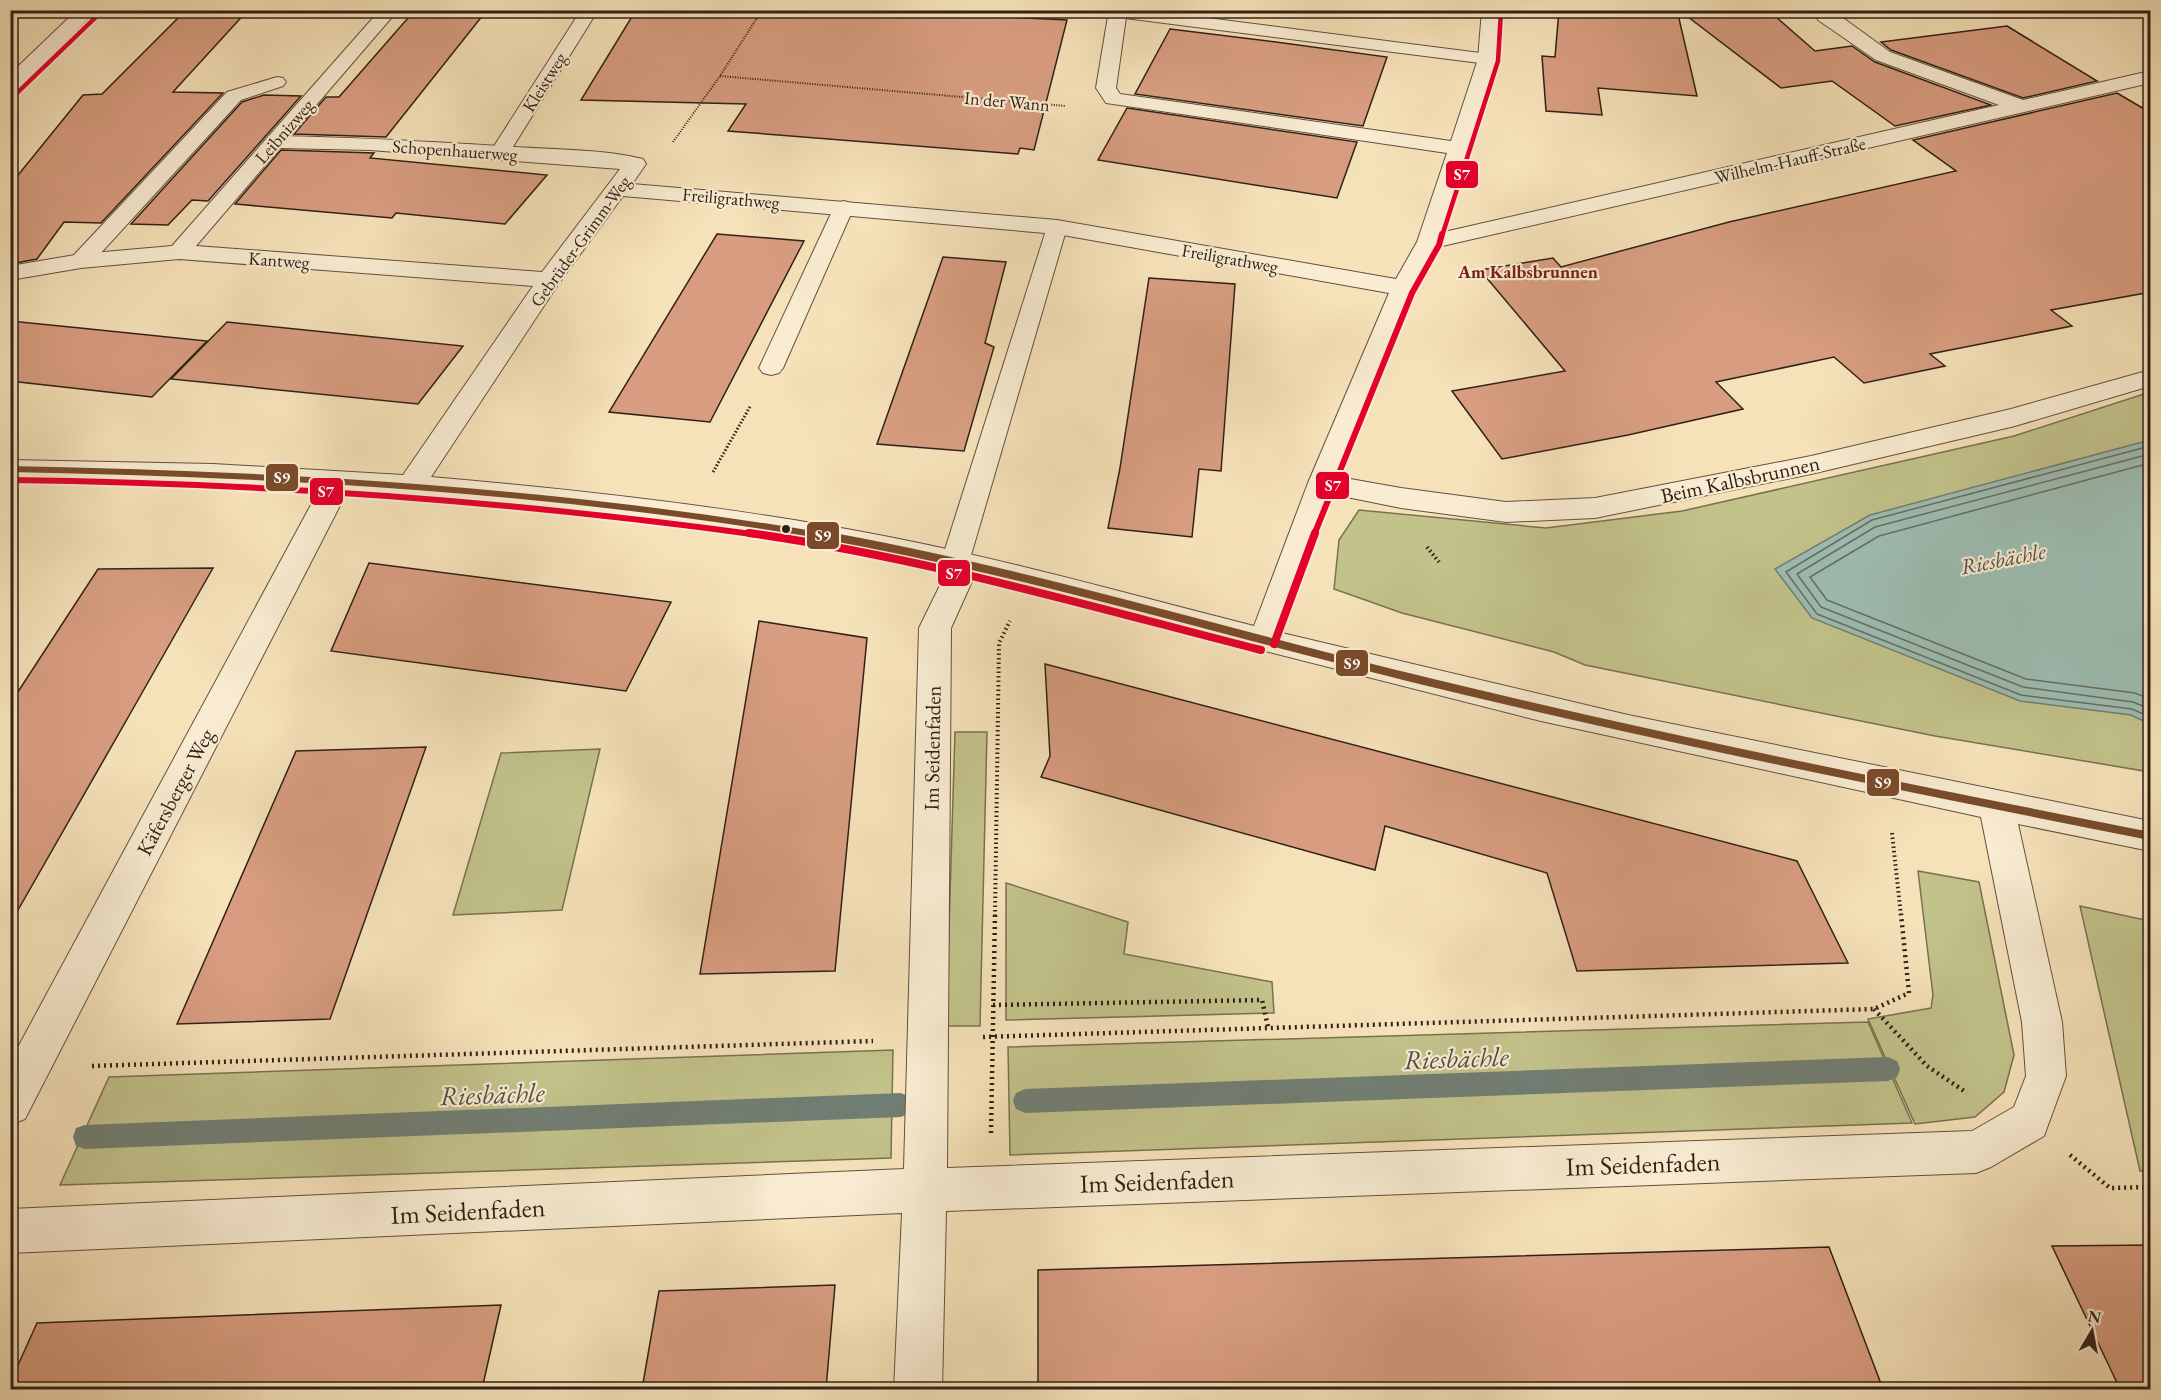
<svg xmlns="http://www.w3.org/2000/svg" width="2161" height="1400" viewBox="0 0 2161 1400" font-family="'EB Garamond',serif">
<rect width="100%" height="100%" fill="#f6e2b9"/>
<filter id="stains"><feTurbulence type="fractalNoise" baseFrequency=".00333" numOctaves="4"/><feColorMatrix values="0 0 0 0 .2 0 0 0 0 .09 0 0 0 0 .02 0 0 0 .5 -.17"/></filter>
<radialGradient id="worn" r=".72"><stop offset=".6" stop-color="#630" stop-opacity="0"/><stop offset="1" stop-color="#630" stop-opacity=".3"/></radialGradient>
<g fill="#c2c28b" stroke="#797151" stroke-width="1.5">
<path d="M 2150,392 L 2150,772 L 1935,736 L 1585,665 L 1554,652 L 1402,613 L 1334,589 L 1339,540 L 1359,510 L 1546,528 L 1682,511 L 2014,436 Z"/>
<path d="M 955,732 L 987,732 L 980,1026 L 946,1026 Z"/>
<path d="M 600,749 L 562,910 L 453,915 L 501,753 Z"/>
<path d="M 1918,871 L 1979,882 L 2014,1055 L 2004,1092 L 1975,1117 L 1915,1124 L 1868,1019 L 1931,1008 L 1933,995 Z"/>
<path d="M 1006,883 L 1128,922 L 1124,954 L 1272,982 L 1274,1013 L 1006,1020 Z"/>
<path d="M 2080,906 L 2150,921 L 2150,1171 L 2140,1171 Z"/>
<path d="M 1868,1022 L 1912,1123 L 1010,1155 L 1008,1047 Z"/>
<path d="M 893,1050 L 891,1158 L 60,1185 L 109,1077 Z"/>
</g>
<path fill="#9dbdb2" stroke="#717e74" stroke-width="1.5" d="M 2150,440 L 2150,724 L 2131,715 L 2020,701 L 1812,618 L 1775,569 L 1870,515 Z"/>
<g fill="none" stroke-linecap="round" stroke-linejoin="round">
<g stroke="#666e64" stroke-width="1.5">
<path d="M 2150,446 L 1872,520 L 1786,572 L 1817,614 L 2021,695 L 2132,709 L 2150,717"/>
<path d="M 2150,454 L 1875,527 L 1797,574 L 1821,607 L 2023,687 L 2133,702 L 2150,709"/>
<path d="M 2150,463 L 1879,536 L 1810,577 L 1827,600 L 2026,679 L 2135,693 L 2150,699"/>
</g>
<g fill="#717e74" fill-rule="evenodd">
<path d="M 1888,1057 L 1897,1061 L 1900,1069 L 1897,1077 L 1888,1081 L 1025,1113 L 1016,1109 L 1013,1101 L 1016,1093 L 1025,1089 Z"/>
<path d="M 901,1093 L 910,1097 L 913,1105 L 910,1113 L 901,1117 L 85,1149 L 76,1146 L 73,1137 L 76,1128 L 85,1125 Z"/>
</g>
</g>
<g fill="#d89d80" stroke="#302017" stroke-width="1.5">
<path d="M 186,10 L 248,10 L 173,92 L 223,93 L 101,223 L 64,222 L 37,259 L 10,264 L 10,185 L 83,95 L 102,94 Z"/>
<path d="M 415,10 L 487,10 L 386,137 L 294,134 L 326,97 L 339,97 Z"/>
<path d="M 636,10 L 866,10 L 1067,20 L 1034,150 L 1020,148 L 1018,154 L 728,131 L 746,104 L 581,100 Z"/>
<path d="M 1559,10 L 1677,10 L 1697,96 L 1598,88 L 1602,115 L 1546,111 L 1542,56 L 1555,57 Z"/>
<path d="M 1679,10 L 1768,10 L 1815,51 L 1852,46 L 1875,62 L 1991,105 L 1895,126 L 1832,81 L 1781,88 Z"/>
<path d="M 2007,26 L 2097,81 L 2023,98 L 1891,50 L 1881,42 Z"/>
<path d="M 1170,29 L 1276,42 L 1387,57 L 1363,126 L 1135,94 Z"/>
<path d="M 2117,93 L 2151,113 L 2151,292 L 2051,310 L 2072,326 L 1930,354 L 1945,366 L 1864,383 L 1834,357 L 1716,382 L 1743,409 L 1628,435 L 1502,459 L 1452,391 L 1565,371 L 1480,270 L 1553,258 L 1561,267 L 1729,222 L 1956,171 L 1913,140 Z"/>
<path d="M 264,95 L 301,96 L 208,201 L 192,200 L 168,225 L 131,224 L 242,102 Z"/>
<path d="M 1127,108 L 1357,142 L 1337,198 L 1098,160 Z"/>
<path d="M 281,150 L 374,153 L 370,158 L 547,175 L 505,224 L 396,213 L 392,218 L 235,204 Z"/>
<path d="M 717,234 L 804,241 L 710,422 L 609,412 Z"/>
<path d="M 943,257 L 1006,262 L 985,343 L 994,347 L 964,451 L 877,444 Z"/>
<path d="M 1149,278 L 1235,284 L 1221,471 L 1199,469 L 1192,537 L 1108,528 L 1120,468 Z"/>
<path d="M 10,321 L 80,328 L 207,341 L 152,397 L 10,381 Z"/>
<path d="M 227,322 L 344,334 L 463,346 L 418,404 L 171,379 Z"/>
<path d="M 369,563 L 671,602 L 626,691 L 331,651 Z"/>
<path d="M 213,568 L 130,714 L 10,924 L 10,704 L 98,569 Z"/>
<path d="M 759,621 L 867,638 L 835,971 L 700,974 Z"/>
<path d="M 1045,664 L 1797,861 L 1848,963 L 1577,971 L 1547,873 L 1385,826 L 1375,870 L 1041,777 L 1050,756 Z"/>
<path d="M 426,747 L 330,1019 L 177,1024 L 296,751 Z"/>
<path d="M 2151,1245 L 2151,1389 L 2120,1389 L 2052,1246 Z"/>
<path d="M 1829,1247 L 1883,1389 L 1038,1389 L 1038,1270 Z"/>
<path d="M 835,1285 L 826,1389 L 642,1389 L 659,1291 Z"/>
<path d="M 501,1305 L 482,1389 L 10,1389 L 10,1383 L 37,1323 Z"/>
</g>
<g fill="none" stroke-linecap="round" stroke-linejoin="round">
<defs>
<g id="lane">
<path d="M 380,10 L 398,10 L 281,146 L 267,146 L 264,142 L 267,138 Z"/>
<path d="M 581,10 L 598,10 L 506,158 L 492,158 L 489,154 Z"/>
<path d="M 1110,10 L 1145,10 L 1488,54 L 1494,55 L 1497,59 L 1494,63 L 1488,64 L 1117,17 L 1111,16 Z"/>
<path d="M 277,77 L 283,78 L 286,82 L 283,86 L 241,100 L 89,266 L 81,267 L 73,266 L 70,261 L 73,256 L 227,92 Z"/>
<path d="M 844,201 L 851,203 L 854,207 L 783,368 L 779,373 L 771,375 L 763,373 L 759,368 L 834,207 L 837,203 Z"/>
<path d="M 1057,221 L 1064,223 L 1067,227 L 969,562 L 965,569 L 955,572 L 945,569 L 941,562 L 1047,227 L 1050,223 Z"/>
</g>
<g id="street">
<path d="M 77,10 L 97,10 L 17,89 L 10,91 L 10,74 Z"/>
<path d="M 1109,10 L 1127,10 L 1116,88 L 1120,94 L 1451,141 L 1478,59 L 1482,10 L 1500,10 L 1498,59 L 1444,232 L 1999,105 L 1876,60 L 1818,20 L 1814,10 L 1832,10 L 1890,52 L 2023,100 L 2150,71 L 2150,83 L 1438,247 L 1415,288 L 1339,477 L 1401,488 L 1506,502 L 1595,498 L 1811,456 L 2011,409 L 2150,370 L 2150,386 L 2015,426 L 1811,474 L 1595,518 L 1506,522 L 1401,508 L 1332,494 L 1282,633 L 1628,715 L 2150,821 L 2150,851 L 2018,824 L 2062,1022 L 2066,1076 L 2044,1136 L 1991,1167 L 1976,1173 L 946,1211 L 942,1390 L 894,1390 L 902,1213 L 10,1253 L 10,1209 L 904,1169 L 919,628 L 947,571 C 751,525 548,504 348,490 L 25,1119 L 10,1125 L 10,1062 L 320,488 L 213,482 L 10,478 L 10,460 L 213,464 L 403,475 L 533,286 L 179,259 L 81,268 L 10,280 L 10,266 L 81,254 L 172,246 L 267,138 L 274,136 C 355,137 435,142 516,147 C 557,150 602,149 643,159 L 646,164 L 632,184 L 1057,220 L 1396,279 L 1417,242 L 1447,153 L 1106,103 L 1096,88 ZM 280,148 L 370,150 L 620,169 L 542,272 L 196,246 ZM 623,196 L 1057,234 L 1389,293 L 1308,483 L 1254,626 C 1131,595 1008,560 884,536 C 734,507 582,490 431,477 L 559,283 ZM 974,577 L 1541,721 L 1981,817 L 2022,1022 L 2026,1076 L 2014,1107 L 1972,1131 L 947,1168 L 951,628 Z"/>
</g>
</defs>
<use href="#lane" stroke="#625040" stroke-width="2"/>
<use href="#street" stroke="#625040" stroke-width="2"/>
<g stroke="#302017" stroke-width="2" stroke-dasharray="1 1.5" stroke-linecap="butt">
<path d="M 10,18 L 19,10"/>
<path d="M 720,76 L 1066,106"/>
<path d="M 673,142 L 720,76 L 762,10"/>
</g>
<path stroke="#302017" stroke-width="3" stroke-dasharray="1.5 2" stroke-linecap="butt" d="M 713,472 L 751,405"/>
<g stroke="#302017" stroke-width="4" stroke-dasharray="1.5 3" stroke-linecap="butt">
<path d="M 1427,547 L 1439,562"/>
<path d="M 1892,833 L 1901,916"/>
<path d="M 995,916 L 999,643 L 1010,621"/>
</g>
<g stroke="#302017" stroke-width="4.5" stroke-dasharray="2 4" stroke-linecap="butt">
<path d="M 10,969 L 22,969"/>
<path d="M 993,1005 L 1262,1000 L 1268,1027"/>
<path d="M 1874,1009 L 1927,1066 L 1967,1093"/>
<path d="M 983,1037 L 1874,1009 L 1909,993 L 1901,914"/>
<path d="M 92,1066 L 873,1041"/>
<path d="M 991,1133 L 995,914"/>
<path d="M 2070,1155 L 2110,1188 L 2150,1187"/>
</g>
<use href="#lane" fill="#f9ecd2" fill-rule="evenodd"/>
<use href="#street" fill="#f9ecd2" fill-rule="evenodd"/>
<defs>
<path id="bus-1-far1" d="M 10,469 C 282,474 551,490 819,535"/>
<path id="bus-1" d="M 811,533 C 1012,568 1209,628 1408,677 C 1653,737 1902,787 2150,836"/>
<g id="bus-2-far2">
<path d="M 17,93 L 95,18"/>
<path d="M 1442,236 L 1498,61 L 1501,11"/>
</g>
<g id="bus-2-far1">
<path d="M 10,480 C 261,483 511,501 759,535"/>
<path d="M 1314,535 L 1412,293 L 1439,245 L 1442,234"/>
</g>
<g id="bus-2">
<path d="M 749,533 C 922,557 1092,607 1261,650"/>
<path d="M 1274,644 L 1315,533"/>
</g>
</defs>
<use href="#bus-1-far1" stroke="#f9ecd2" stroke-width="10"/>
<use href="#bus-1" stroke="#f9ecd2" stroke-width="12"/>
<use href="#bus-2-far2" stroke="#f9ecd2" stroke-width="8"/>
<use href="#bus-2-far1" stroke="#f9ecd2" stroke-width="10"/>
<use href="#bus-2" stroke="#f9ecd2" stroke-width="12"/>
<use href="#bus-1-far1" stroke="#7a4b2a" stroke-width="6"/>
<use href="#bus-1" stroke="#7a4b2a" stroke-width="8"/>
<use href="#bus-2-far2" stroke="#e4002b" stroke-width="4.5"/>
<use href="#bus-2-far1" stroke="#e4002b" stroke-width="6"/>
<use href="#bus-2" stroke="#e4002b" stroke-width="8"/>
</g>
<circle fill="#302017" stroke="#f9ecd2" stroke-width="2" cx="786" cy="529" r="5"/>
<g text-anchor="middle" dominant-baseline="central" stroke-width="4.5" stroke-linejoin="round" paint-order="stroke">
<g font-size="18" fill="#302017" stroke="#f9ecd2">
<text transform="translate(544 82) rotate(-58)">Kleistweg</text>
<text transform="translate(1007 101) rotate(5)">In der Wann</text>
<text transform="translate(284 131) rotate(-49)">Leibnizweg</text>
<text transform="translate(455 150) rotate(4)">Schopenhauerweg</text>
<text transform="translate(1790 160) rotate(-13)">Wilhelm-Hauff-Straße</text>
<text transform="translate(731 198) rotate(5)">Freiligrathweg</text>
<text transform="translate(580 241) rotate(-54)">Gebrüder-Grimm-Weg</text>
<text transform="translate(1230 258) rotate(10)">Freiligrathweg</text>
<text transform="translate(279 260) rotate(4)">Kantweg</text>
</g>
<g font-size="18" font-weight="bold" fill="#7a1f14" stroke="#f9ecd2">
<text x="1528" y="271">Am Kalbsbrunnen</text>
</g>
<g font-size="21" fill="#302017" stroke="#f9ecd2">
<text transform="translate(1740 479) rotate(-12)">Beim Kalbsbrunnen</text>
<text transform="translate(932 748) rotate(-89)">Im Seidenfaden</text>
<text transform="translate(175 792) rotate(-62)">Käfersberger Weg</text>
</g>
<g font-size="22" font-style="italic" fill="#514f46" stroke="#f9ecd2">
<text transform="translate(2003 559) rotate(-11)">Riesbächle</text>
</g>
<g font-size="26" fill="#302017" stroke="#f9ecd2">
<text transform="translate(1643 1164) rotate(-2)">Im Seidenfaden</text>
<text transform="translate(1157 1181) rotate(-2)">Im Seidenfaden</text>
<text transform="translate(468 1211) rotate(-3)">Im Seidenfaden</text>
</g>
<g font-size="27" font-style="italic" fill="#514f46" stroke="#f9ecd2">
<text transform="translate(1456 1058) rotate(-2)">Riesbächle</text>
<text transform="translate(492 1094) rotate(-2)">Riesbächle</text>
</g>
</g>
<g stroke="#f9ecd2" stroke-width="2">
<rect x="1445" y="160" width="34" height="29" rx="6" fill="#e4002b"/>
<rect x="265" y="463" width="34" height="29" rx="6" fill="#7a4b2a"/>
<rect x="1315" y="471" width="35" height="29" rx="6" fill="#e4002b"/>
<rect x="309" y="477" width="35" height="29" rx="6" fill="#e4002b"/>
<rect x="806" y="521" width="34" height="29" rx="6" fill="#7a4b2a"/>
<rect x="937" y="559" width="34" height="28" rx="6" fill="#e4002b"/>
<rect x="1335" y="649" width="34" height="28" rx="6" fill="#7a4b2a"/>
<rect x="1866" y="768" width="34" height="29" rx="6" fill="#7a4b2a"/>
</g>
<g font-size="16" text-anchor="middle" font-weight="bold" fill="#fff">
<text x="1462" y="180">S7</text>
<text x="282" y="483">S9</text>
<text x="1333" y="491">S7</text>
<text x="326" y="497">S7</text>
<text x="823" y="541">S9</text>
<text x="954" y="579">S7</text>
<text x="1352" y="669">S9</text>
<text x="1883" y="788">S9</text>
</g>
<rect width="2161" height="1400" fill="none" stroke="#f6e2b9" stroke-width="36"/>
<rect x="12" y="12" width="2137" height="1376" fill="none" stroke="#302017" stroke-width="3"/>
<rect x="18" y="18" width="2125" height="1364" fill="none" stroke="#302017" stroke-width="1.5"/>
<g transform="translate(2092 1331) rotate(10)" stroke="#f9ecd2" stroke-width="4.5" paint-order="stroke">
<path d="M0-4.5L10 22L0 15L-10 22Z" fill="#302017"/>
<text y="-9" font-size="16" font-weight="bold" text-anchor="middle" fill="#302017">N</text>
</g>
<rect width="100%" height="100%" filter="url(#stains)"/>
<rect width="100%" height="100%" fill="url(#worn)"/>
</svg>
